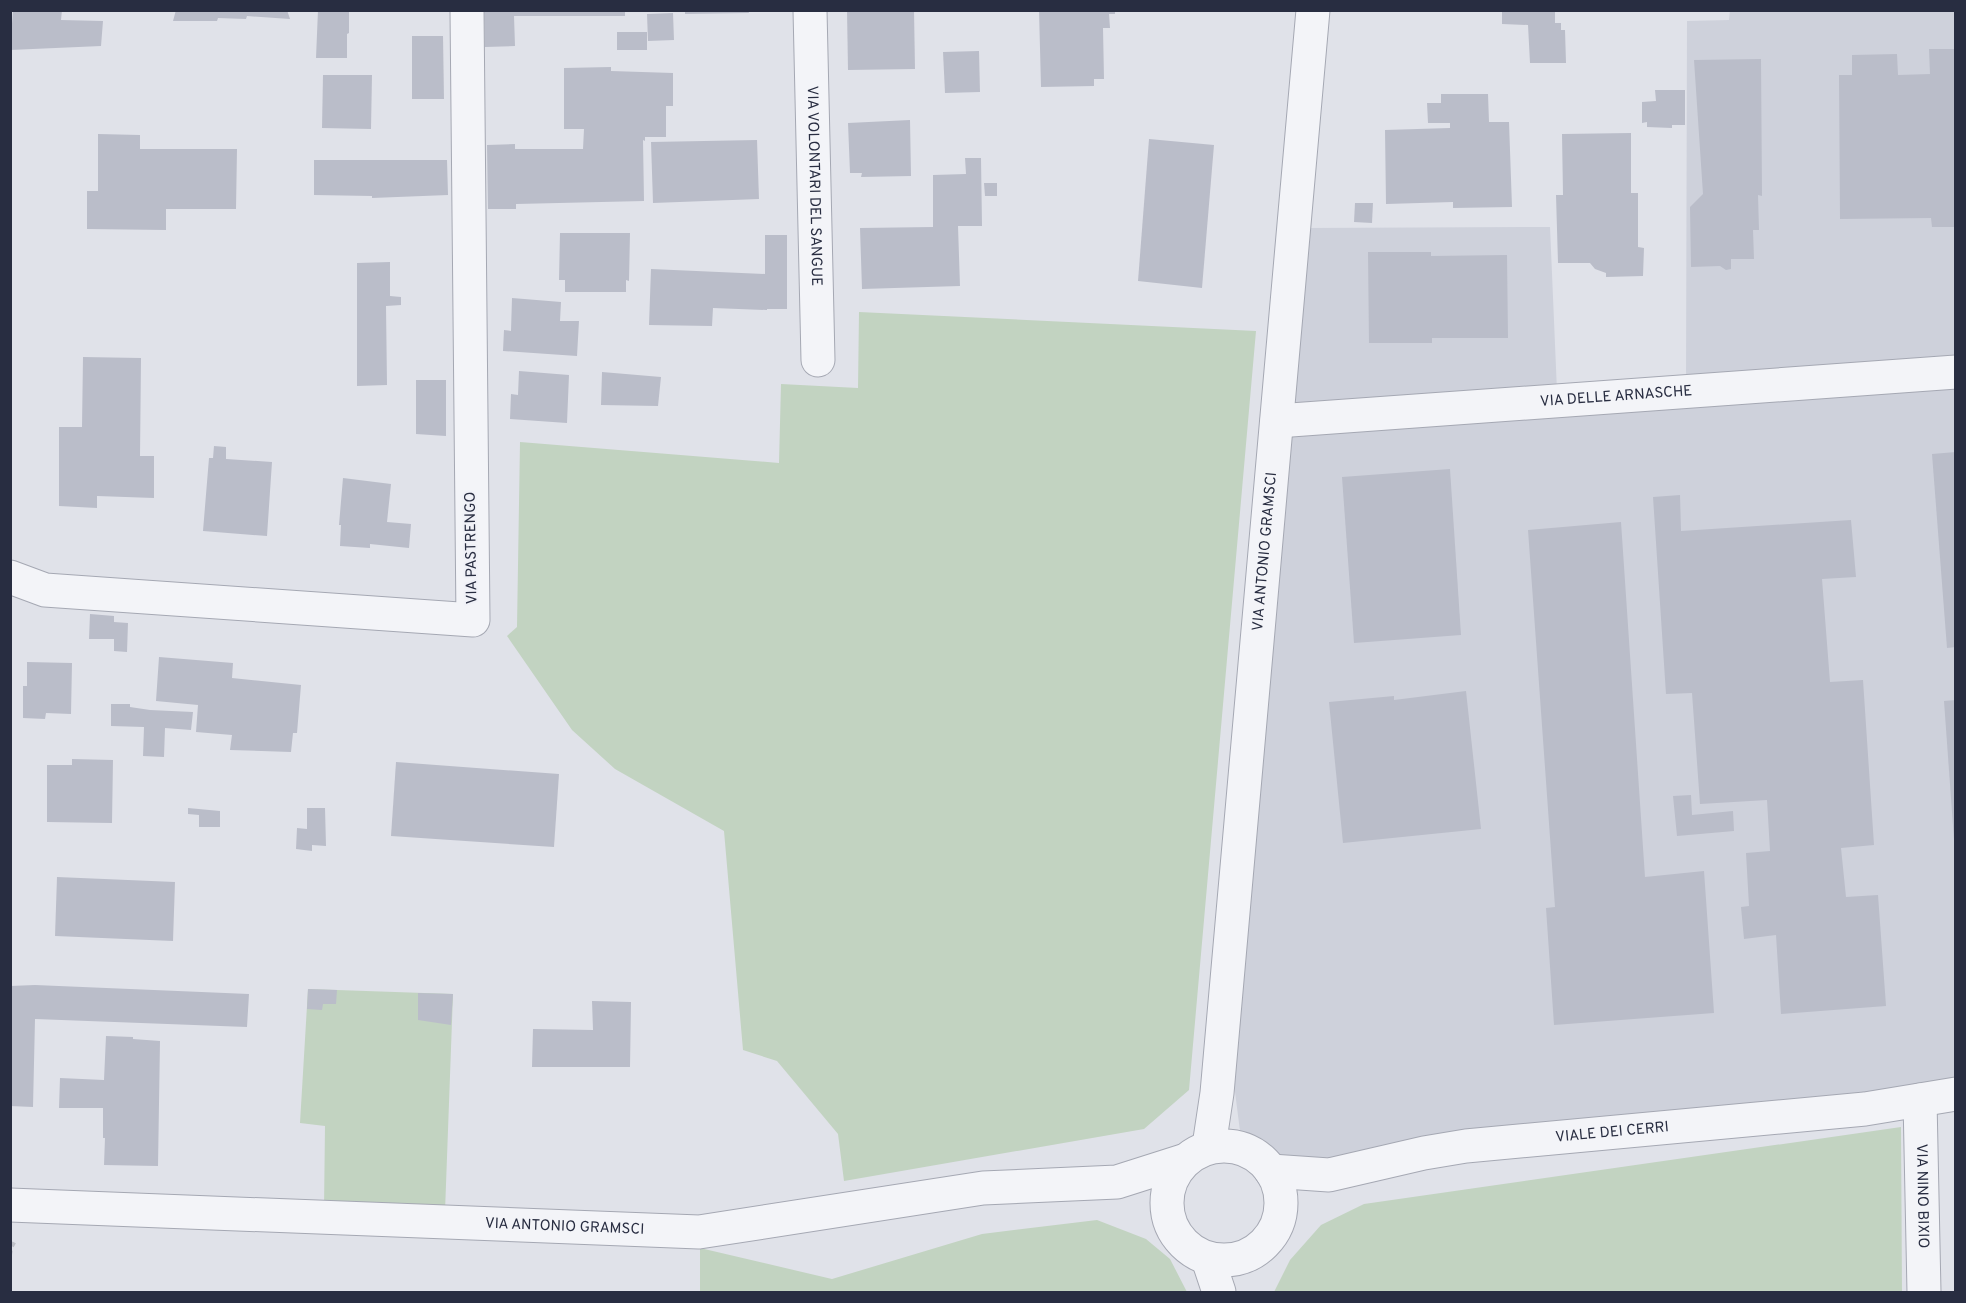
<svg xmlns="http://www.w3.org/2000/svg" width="1966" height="1303" viewBox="0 0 1966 1303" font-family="Overpass,sans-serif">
<rect width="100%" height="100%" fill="#e0e2e9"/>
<path fill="#ced1db" d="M 1730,10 L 1955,11 L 1955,1088 L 1383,1155 L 1273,1160 L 1241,1139 L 1227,1029 L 1305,228 L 1550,227 L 1557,391 L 1686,383 L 1687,21 L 1729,20 Z"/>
<g fill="#c2d3c1">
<path d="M 859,312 L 1256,331 L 1189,1090 L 1144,1129 L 844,1181 L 838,1134 L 777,1061 L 743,1050 L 724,831 L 615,769 L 572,730 L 507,636 L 517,627 L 520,442 L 779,463 L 781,384 L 858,388 Z"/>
<path d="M 308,989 L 453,994 L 445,1212 L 324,1208 L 325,1126 L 300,1123 Z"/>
<path d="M 1901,1127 L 1902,1292 L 1274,1292 L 1290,1260 L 1321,1225 L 1364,1204 Z"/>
<path d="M 1097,1220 L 1146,1239 L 1170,1259 L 1187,1292 L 700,1292 L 700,1248 L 832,1279 L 982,1234 Z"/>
</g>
<g fill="#babdc9">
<path d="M 13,10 L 62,10 L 61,20 L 103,21 L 101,46 L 10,50 Z"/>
<path d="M 176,10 L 287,10 L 290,19 L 247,16 L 246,19 L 218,18 L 217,21 L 173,21 Z"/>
<path d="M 318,10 L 349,10 L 349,33 L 347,34 L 347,58 L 316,58 Z"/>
<path d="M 484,10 L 625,10 L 625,16 L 514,16 L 515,46 L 485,47 Z"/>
<path d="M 685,10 L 748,10 L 749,13 L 685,14 Z"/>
<path d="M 847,10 L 914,10 L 915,69 L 848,70 Z"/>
<path d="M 1039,10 L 1115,10 L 1115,14 L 1109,14 L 1110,28 L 1103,28 L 1104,79 L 1094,79 L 1094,86 L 1041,87 Z"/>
<path d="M 1502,10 L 1555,10 L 1555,23 L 1561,23 L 1561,30 L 1565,30 L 1566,63 L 1530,63 L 1528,25 L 1502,24 Z"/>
<path d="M 673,13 L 674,40 L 648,41 L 647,14 Z"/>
<rect x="617" y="32" width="30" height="18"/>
<path d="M 412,36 L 443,36 L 444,99 L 412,99 Z"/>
<path d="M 1929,49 L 1956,49 L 1956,227 L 1932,227 L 1931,218 L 1840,219 L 1839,75 L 1852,75 L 1852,55 L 1897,54 L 1898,75 L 1930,74 Z"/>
<path d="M 979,51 L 980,92 L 945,93 L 943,52 Z"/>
<path d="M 1761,59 L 1762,196 L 1758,195 L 1759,230 L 1753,230 L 1754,259 L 1731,259 L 1731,269 L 1726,270 L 1720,266 L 1691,267 L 1690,207 L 1703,194 L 1694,60 Z"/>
<path d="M 611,67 L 611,71 L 673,73 L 673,106 L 666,106 L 666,137 L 645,137 L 645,141 L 643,140 L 644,201 L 516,204 L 516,209 L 488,209 L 487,145 L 515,144 L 515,149 L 583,149 L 584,129 L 564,129 L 564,68 Z"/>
<path d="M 323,75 L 372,75 L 371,129 L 322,128 Z"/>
<path d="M 1655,90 L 1685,90 L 1685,125 L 1672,125 L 1672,128 L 1647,127 L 1647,122 L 1642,123 L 1642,102 L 1656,101 Z"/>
<path d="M 1441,94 L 1488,94 L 1489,122 L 1509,122 L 1512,207 L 1453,208 L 1453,202 L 1386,204 L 1385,130 L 1450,128 L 1450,123 L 1428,123 L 1427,103 L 1441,103 Z"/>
<path d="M 910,120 L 911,176 L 861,177 L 862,173 L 850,173 L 848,123 Z"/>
<path d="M 1631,133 L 1631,193 L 1638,193 L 1638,247 L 1644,248 L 1643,276 L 1606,277 L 1606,273 L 1595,269 L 1590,263 L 1558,263 L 1556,195 L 1563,195 L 1562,134 Z"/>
<path d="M 98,134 L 140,135 L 140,149 L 237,149 L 236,209 L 166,209 L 166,230 L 87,229 L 87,191 L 98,191 Z"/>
<path d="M 1149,139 L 1214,145 L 1202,288 L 1138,281 Z"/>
<path d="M 757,140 L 759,199 L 653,203 L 651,142 Z"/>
<path d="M 965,158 L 981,158 L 982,226 L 958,226 L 960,286 L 862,289 L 860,228 L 933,227 L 933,175 L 966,174 Z"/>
<path d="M 314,160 L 447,160 L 448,195 L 372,198 L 372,196 L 314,195 Z"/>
<path d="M 984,183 L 997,183 L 997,196 L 985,196 Z"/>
<path d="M 1355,203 L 1373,203 L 1372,223 L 1354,222 Z"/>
<path d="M 560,233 L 630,233 L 629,281 L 626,280 L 626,292 L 565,292 L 565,280 L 559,280 Z"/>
<path d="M 765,235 L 787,235 L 787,309 L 767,309 L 767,310 L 713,308 L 712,326 L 649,325 L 651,269 L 765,274 Z"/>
<path d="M 1368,252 L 1431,252 L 1431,256 L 1507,255 L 1508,338 L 1432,338 L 1432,343 L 1369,343 Z"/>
<path d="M 390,262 L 390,296 L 401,297 L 401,305 L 386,306 L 387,385 L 357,386 L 357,263 Z"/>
<path d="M 512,298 L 561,302 L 560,321 L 579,321 L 577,356 L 503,351 L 504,330 L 511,331 Z"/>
<path d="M 83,357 L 141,358 L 140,456 L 154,456 L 154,498 L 97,496 L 97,508 L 59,506 L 59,427 L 82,427 Z"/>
<path d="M 519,371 L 569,375 L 567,423 L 510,419 L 511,394 L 518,395 Z"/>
<path d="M 602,372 L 661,377 L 658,406 L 601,405 Z"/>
<path d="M 416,380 L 446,380 L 446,436 L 416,434 Z"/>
<path d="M 214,446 L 226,447 L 226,459 L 272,462 L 267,536 L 203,531 L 209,458 L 213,458 Z"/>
<path d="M 1956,452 L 1956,647 L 1947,648 L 1932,454 Z"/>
<path d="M 1450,469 L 1461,635 L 1354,643 L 1342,477 Z"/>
<path d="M 343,478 L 391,484 L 387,522 L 411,524 L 409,548 L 370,544 L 370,548 L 340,546 L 341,525 L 339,525 Z"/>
<path d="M 1680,495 L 1681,531 L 1851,520 L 1856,577 L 1822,579 L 1830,682 L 1863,680 L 1874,845 L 1841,848 L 1846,897 L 1878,895 L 1886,1006 L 1781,1014 L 1776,935 L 1744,939 L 1741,907 L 1749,906 L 1746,853 L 1770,851 L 1767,800 L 1700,804 L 1692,693 L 1666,694 L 1653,497 Z"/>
<path d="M 1621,522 L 1645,877 L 1704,871 L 1714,1013 L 1554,1025 L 1546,908 L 1555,907 L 1528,530 Z"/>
<path d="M 90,614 L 114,616 L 114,622 L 128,623 L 127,652 L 114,651 L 114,639 L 89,639 Z"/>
<path d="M 159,657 L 233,663 L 232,678 L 301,685 L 297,733 L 293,733 L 291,752 L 230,750 L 232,735 L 196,732 L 198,705 L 156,701 Z"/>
<path d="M 27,662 L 72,663 L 71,714 L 46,713 L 45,719 L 23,718 L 23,686 L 27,686 Z"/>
<path d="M 1466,691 L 1481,829 L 1343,843 L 1329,702 L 1394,696 L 1394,700 Z"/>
<path d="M 1956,700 L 1956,839 L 1954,840 L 1944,701 Z"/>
<path d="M 111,704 L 130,704 L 130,707 L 150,710 L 193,712 L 191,730 L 165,728 L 164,757 L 143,756 L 144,727 L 111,726 Z"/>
<path d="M 72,759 L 113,760 L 112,823 L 47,822 L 47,765 L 72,765 Z"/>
<path d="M 396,762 L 559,774 L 554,847 L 391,836 Z"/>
<path d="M 1691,795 L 1692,815 L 1733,811 L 1734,831 L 1677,836 L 1673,796 Z"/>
<path d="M 188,808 L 220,811 L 220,827 L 199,827 L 199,815 L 188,814 Z"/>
<path d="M 307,808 L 325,808 L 326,846 L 312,845 L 312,851 L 296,849 L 297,828 L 307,829 Z"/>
<path d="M 57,877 L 175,882 L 173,941 L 55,936 Z"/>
<path d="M 35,985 L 249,994 L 247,1027 L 35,1019 L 33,1107 L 10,1106 L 10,986 Z"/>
<path d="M 308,989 L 337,990 L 336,1004 L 323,1004 L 322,1010 L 307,1009 Z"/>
<path d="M 418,993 L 453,994 L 451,1025 L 418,1020 Z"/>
<path d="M 592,1001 L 631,1002 L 630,1067 L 532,1067 L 533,1029 L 593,1030 Z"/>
<path d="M 106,1036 L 133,1037 L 133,1039 L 160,1041 L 158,1166 L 104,1165 L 105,1138 L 103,1138 L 103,1108 L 59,1108 L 60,1078 L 104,1080 Z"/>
</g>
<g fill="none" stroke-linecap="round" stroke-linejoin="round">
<defs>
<g id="minor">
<path id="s1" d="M 810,10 L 818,360"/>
<path id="s2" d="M 1277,421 L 1956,372"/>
<path d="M 10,577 L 45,590 L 473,620 L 467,10"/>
<path id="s3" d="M 1920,1100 L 1924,1292"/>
<circle cx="1224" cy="1203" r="57"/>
<path id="s4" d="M 1209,1146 L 1217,1093 L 1313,10"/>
<path id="s5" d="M 1271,1171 L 1329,1175 L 1424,1153 L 1466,1146 L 1865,1109 L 1956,1094"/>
<path id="s6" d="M 10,1205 L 699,1232 L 983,1188 L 1117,1182 L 1183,1161"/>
<path d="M 1208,1259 L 1219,1292"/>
</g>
</defs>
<use href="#minor" stroke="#a5a8b3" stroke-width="35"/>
<path stroke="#bec0c8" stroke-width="4" stroke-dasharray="4.5 4.5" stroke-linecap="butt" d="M 10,1255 L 11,1248 L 16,1239"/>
<use href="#minor" stroke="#f3f4f8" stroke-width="33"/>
</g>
<g text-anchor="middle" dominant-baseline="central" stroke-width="4.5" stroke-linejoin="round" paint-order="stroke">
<g font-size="15" fill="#282d41" stroke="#f0f1f7">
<text stroke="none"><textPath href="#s1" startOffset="176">VIA VOLONTARI DEL SANGUE</textPath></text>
<text stroke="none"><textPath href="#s2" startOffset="340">VIA DELLE ARNASCHE</textPath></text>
<text transform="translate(472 548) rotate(-91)">VIA PASTRENGO</text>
<text stroke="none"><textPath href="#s4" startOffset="597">VIA ANTONIO GRAMSCI</textPath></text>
<text stroke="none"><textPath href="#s5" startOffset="345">VIALE DEI CERRI</textPath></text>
<text stroke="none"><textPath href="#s3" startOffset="96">VIA NINO BIXIO</textPath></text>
<text stroke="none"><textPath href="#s6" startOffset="555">VIA ANTONIO GRAMSCI</textPath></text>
</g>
</g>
<rect width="1966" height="1303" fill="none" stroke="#282d41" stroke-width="24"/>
</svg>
